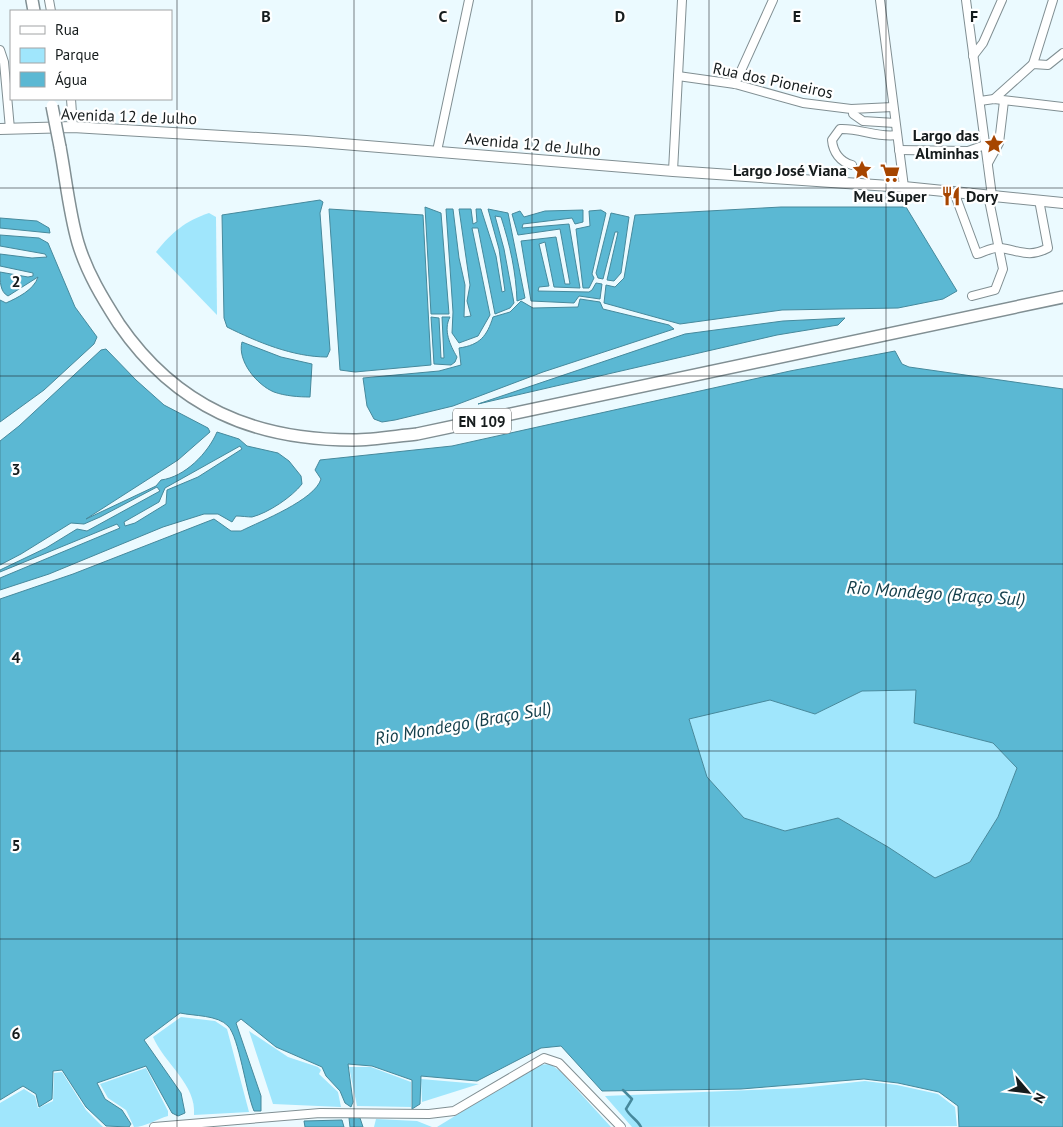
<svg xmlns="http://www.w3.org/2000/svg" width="1063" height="1127" viewBox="0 0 1063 1127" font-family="'PT Sans',sans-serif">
<rect width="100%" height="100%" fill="#ebfaff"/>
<g fill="#a0e6fc">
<path d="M 209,213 L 216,217 L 217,315 L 156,252 C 171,233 185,221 209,213 Z"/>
<path d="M 917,690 L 914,723 L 993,743 L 1017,768 L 998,817 L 970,862 L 935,879 L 888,847 L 838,818 L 785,831 L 744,818 L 707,777 L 689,718 L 770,700 L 815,714 L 862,691 Z"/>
<path d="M 181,1017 L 215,1021 L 227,1029 L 249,1112 L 194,1115 C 197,1085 164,1063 153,1037 Z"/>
<path d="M 249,1031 L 288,1057 L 318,1067 L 321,1070 L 319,1074 L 338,1092 L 341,1107 L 273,1104 Z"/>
<path d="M 550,1064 L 560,1071 L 611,1127 L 437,1127 L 538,1065 Z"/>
<path d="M 349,1067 L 371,1067 L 411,1082 L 411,1107 L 357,1106 Z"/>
<path d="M 146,1068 L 168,1111 L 168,1116 C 157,1119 145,1127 134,1127 L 126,1110 L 108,1098 L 100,1084 Z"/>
<path d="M 62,1072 L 86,1110 L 103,1127 L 0,1127 L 0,1103 L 24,1089 L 35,1096 L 38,1108 L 53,1101 L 54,1073 Z"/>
<path d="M 421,1079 L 479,1084 L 422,1102 Z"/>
<path d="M 865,1081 L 897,1085 L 938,1094 L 955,1107 L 957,1126 L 632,1127 L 605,1096 L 801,1088 Z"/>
<path d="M 376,1119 L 417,1121 L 432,1127 L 374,1127 Z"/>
</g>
<g fill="#5bb8d3" stroke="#46899c" fill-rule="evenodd">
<path d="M 320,200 L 323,202 L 320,213 L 330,350 L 327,357 C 293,357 257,342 227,327 L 224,318 L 222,215 Z"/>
<path d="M 425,207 L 441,213 L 449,314 L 431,314 Z"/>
<path d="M 781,207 L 906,207 L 957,291 L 943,299 L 898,308 L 782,310 L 680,324 L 604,303 L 606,285 L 615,287 L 624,278 L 635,215 Z"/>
<path d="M 329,209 L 423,215 L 431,365 L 355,372 L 340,370 Z"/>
<path d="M 446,209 L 453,209 L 459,258 L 465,285 L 464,317 L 471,316 L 467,301 L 470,285 L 459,209 L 471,209 L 473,224 L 477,222 L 476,209 L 481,209 L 496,256 L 502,292 L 505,291 L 499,249 L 488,209 L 508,213 L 525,298 L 517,301 C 516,272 510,245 501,217 L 495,216 L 504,249 L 514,303 L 510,308 L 495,314 L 478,228 L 472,228 L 490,315 L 478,336 L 459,343 L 452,333 L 453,312 Z"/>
<path d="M 583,210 L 583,222 L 575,224 L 572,218 L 523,224 L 522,228 L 569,224 L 580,288 L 554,287 L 545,242 L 539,244 L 549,286 L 539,287 L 538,291 L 589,292 L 592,290 L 596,283 L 602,284 L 600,299 L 579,296 L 574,303 L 531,301 L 521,241 L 556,237 L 565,284 L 570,284 L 560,229 L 518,235 L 512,214 L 520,211 L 524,217 L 545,211 Z"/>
<path d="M 601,210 L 606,213 L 592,274 L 594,278 L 589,288 L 583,288 L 576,229 L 590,226 L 589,211 Z"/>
<path d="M 611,213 L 629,217 L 621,273 L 614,281 L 607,280 L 618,232 L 615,232 L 603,279 L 598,278 L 596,273 Z"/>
<path d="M 0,218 L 37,221 L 49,228 L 50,233 L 0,228 Z"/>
<path d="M 0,235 L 39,238 L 48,243 L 75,307 L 97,337 L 94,344 L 44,390 L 0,422 L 0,300 L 6,303 C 17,298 34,290 38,277 L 8,296 C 0,292 0,281 0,272 L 28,277 L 33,276 L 33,273 L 0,266 L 0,254 L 32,258 L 47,257 L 45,254 L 0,246 Z"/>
<path d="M 580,299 L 600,302 L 603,309 L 669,325 L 674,329 L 543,372 L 453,406 L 395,420 L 382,422 L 374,419 L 367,406 L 363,378 L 439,371 L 461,365 L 459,348 C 480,345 487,336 493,317 L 510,312 L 521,301 L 533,308 L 578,307 Z"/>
<path d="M 431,317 L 439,318 L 441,358 L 444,358 L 442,317 L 450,317 C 443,330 450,345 457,357 L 455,362 L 451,365 L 434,364 Z"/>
<path d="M 845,318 L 838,325 L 777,335 L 478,404 L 685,334 L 783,321 Z"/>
<path d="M 242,342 L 281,357 L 312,364 L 310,397 C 299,397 285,396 274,392 C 257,385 237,361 242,342 Z"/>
<path d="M 106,349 L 136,380 L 164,405 L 208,428 L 210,432 L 178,460 L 86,519 L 156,486 L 161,480 C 185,477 208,453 217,432 L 239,439 L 247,446 L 278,453 L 289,461 L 301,476 L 302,484 C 292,497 268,513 252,517 C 248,517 241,516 236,516 L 232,522 L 218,514 L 204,514 L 163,527 L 49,574 L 0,590 L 0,578 L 120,528 L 117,524 L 0,572 L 0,570 L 46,548 L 77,529 L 87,531 L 160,491 L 157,487 L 100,517 L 84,524 L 71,523 L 21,554 L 0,565 L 0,441 L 19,426 L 101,350 ZM 240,446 L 242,449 L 198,477 L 167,490 L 166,504 L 135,523 L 125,526 L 124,522 L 159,502 L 165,488 Z"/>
<path d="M 895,351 L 902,364 L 909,367 L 1063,389 L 1063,1127 L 959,1127 L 958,1106 L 939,1092 L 898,1083 L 864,1079 L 741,1089 L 602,1091 L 561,1046 L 541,1048 L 477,1081 L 421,1076 L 420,1104 L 412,1109 L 412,1080 L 372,1066 L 348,1064 L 353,1102 L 351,1107 L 345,1103 L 340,1091 L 326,1076 L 322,1067 L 276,1047 L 241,1019 L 236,1023 L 261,1096 L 261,1111 L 254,1111 C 246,1092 239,1037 228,1026 C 218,1015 194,1016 180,1013 L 144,1040 L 181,1093 L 185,1113 L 178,1116 L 172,1113 L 146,1066 L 97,1083 L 105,1099 L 122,1110 L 131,1124 L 129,1127 L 106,1126 L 86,1107 L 62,1070 L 53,1071 L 52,1099 L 39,1107 L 36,1094 L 23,1086 L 0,1100 L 0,599 L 73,574 L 214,519 L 231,531 L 241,531 C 261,521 315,500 321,479 L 315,470 L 320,460 L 452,446 L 790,371 ZM 916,690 L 914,723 L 993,743 L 1017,768 L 998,817 L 970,862 L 935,878 L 888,847 L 838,818 L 785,831 L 744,818 L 707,777 L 689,719 L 770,700 L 815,714 L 862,691 Z"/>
<path d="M 355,1117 L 360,1118 L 363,1127 L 350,1127 L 349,1118 Z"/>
<path d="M 342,1120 L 344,1127 L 305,1127 L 304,1121 Z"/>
</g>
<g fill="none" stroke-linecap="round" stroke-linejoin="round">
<path stroke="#46899c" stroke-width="2.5" d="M 623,1090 L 632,1099 L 626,1109 C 630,1117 637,1119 641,1127"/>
<defs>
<g id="street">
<path d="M 49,0 L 51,11"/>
<path d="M 880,0 L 904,187"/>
<path d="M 966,0 L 992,196"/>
<path d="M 0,50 L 4,62 L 10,129"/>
<path d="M 973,56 L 983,43 L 1002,0"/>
<path d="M 1033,64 L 1053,0"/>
<path d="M 678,76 L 735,84 L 803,103 L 851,109 L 893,107"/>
<path d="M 735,84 L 773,0"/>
<path d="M 71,99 L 73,127"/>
<path d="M 994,99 L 1033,64 L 1048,65 L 1063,53"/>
<path d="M 980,101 L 994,99 L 1063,107"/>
<path d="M 853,109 L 853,114 L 863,121 L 895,123"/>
<path d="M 899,150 L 968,151 L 985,145"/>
<path d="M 437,151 L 469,0"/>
<path d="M 988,163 L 999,143 L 1004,101"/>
<path d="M 852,165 C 840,162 833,152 832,140 L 840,129 C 860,128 877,138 897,135"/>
<path d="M 673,171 L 682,0"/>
<path d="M 954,192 L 977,254 C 984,252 994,246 1001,248 C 1020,251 1029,258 1048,248 L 1039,200"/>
<path d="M 972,296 L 995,290 L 1003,269 L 988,195"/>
<path d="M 154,1127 L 320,1113 L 429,1114 L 454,1111 L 544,1058 L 559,1063 L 621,1127"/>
</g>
<path id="secondary" d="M 0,129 L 73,127 L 306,141 L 673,171 L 904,187 L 1063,203"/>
<g id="primary">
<path d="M 32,0 L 34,11"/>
<path d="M 60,147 C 66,179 69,212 78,243 C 87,273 103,299 119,324 C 176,407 254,440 353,440 C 374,440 396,436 417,434 L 1063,297"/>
</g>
</defs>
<use href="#street" stroke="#818f93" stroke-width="10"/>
<use href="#secondary" stroke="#818f93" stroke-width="12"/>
<use href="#primary" stroke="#818f93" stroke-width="14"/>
<use href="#street" stroke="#fff" stroke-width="8"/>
<use href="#secondary" stroke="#fff" stroke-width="10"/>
<use href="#primary" stroke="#fff" stroke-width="11"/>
<defs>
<path id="primary-bridge" d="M 52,106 L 60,147"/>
</defs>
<use href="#primary-bridge" stroke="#818f93" stroke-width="14" stroke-linecap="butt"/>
<use href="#primary-bridge" stroke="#fff" stroke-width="11"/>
</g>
<path fill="none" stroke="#161c1d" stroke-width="1" stroke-opacity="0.55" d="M 177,0 L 177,1127M 354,0 L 354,1127M 532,0 L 532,1127M 709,0 L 709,1127M 886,0 L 886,1127M 0,188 L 1063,188M 0,376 L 1063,376M 0,564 L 1063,564M 0,751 L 1063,751M 0,939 L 1063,939"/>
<defs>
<symbol id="sight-bare" viewBox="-9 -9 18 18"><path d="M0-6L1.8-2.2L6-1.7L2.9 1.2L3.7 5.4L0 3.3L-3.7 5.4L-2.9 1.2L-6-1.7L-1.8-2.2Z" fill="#a64500" stroke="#fff" stroke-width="2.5" paint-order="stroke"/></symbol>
<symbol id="supermarket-bare" viewBox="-9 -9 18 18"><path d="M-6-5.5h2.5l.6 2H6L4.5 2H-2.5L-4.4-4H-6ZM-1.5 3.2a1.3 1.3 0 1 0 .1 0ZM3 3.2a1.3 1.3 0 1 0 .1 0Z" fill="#a64500" stroke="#fff" stroke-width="2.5" paint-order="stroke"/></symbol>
<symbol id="restaurant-bare" viewBox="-9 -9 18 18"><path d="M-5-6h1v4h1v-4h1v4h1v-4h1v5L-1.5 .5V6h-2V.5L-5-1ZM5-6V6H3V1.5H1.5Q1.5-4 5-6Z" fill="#a64500" stroke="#fff" stroke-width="2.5" paint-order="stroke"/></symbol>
</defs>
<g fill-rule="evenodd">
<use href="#sight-bare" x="980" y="130" width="28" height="28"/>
<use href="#sight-bare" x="848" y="156" width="28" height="28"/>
<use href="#supermarket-bare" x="876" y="159" width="28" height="28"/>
<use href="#restaurant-bare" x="937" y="182" width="28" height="28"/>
</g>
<g text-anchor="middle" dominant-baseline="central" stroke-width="4.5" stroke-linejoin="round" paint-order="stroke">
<rect fill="#fff" stroke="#5c6061" stroke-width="1" x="453" y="408.5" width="58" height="25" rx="4"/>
<g font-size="15" font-weight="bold" fill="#161c1d">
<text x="482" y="421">EN 109</text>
</g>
<g font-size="16" fill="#161c1d" stroke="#fff">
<text transform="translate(773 80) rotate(12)">Rua dos Pioneiros</text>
<text transform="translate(129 116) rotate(2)">Avenida 12 de Julho</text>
<text transform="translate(533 144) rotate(5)">Avenida 12 de Julho</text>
</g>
<g font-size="16" font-weight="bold" fill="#161c1d" stroke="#fff" text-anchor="end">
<text x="979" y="135">Largo das<tspan x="979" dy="18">Alminhas</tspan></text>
<text x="847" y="170">Largo José Viana</text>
<text x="890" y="196" text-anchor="middle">Meu Super</text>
<text x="966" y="196" text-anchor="start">Dory</text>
</g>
<g font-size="18" font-style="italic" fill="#16404c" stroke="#fff">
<text transform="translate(936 593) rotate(4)">Rio Mondego (Braço Sul)</text>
<text transform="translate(463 723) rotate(-10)">Rio Mondego (Braço Sul)</text>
</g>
</g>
<g font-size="16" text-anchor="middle" font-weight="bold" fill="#161c1d" stroke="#fff" stroke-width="4.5" stroke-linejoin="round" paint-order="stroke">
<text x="266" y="22">B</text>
<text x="443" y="22">C</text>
<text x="620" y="22">D</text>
<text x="797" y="22">E</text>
<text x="974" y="22">F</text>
<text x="16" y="287">2</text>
<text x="16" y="475">3</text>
<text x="16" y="663">4</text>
<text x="16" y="851">5</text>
<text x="16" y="1039">6</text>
</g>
<rect x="10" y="10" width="162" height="90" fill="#ffffff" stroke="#a2a4a5"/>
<rect x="20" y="26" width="25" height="8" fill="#ffffff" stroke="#a2a4a5"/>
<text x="55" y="35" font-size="15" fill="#161c1d">Rua</text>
<rect x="20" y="48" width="25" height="15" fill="#a0e6fc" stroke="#a2a4a5"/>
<text x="55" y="60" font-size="15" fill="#161c1d">Parque</text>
<rect x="20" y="72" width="25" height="15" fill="#5bb8d3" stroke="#a2a4a5"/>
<text x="55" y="85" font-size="15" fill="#161c1d">Água</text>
<g transform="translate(1028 1092) rotate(118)" stroke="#ffffff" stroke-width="4" paint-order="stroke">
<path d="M0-4L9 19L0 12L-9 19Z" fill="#161c1d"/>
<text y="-8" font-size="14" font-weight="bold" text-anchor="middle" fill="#161c1d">N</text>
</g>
</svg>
